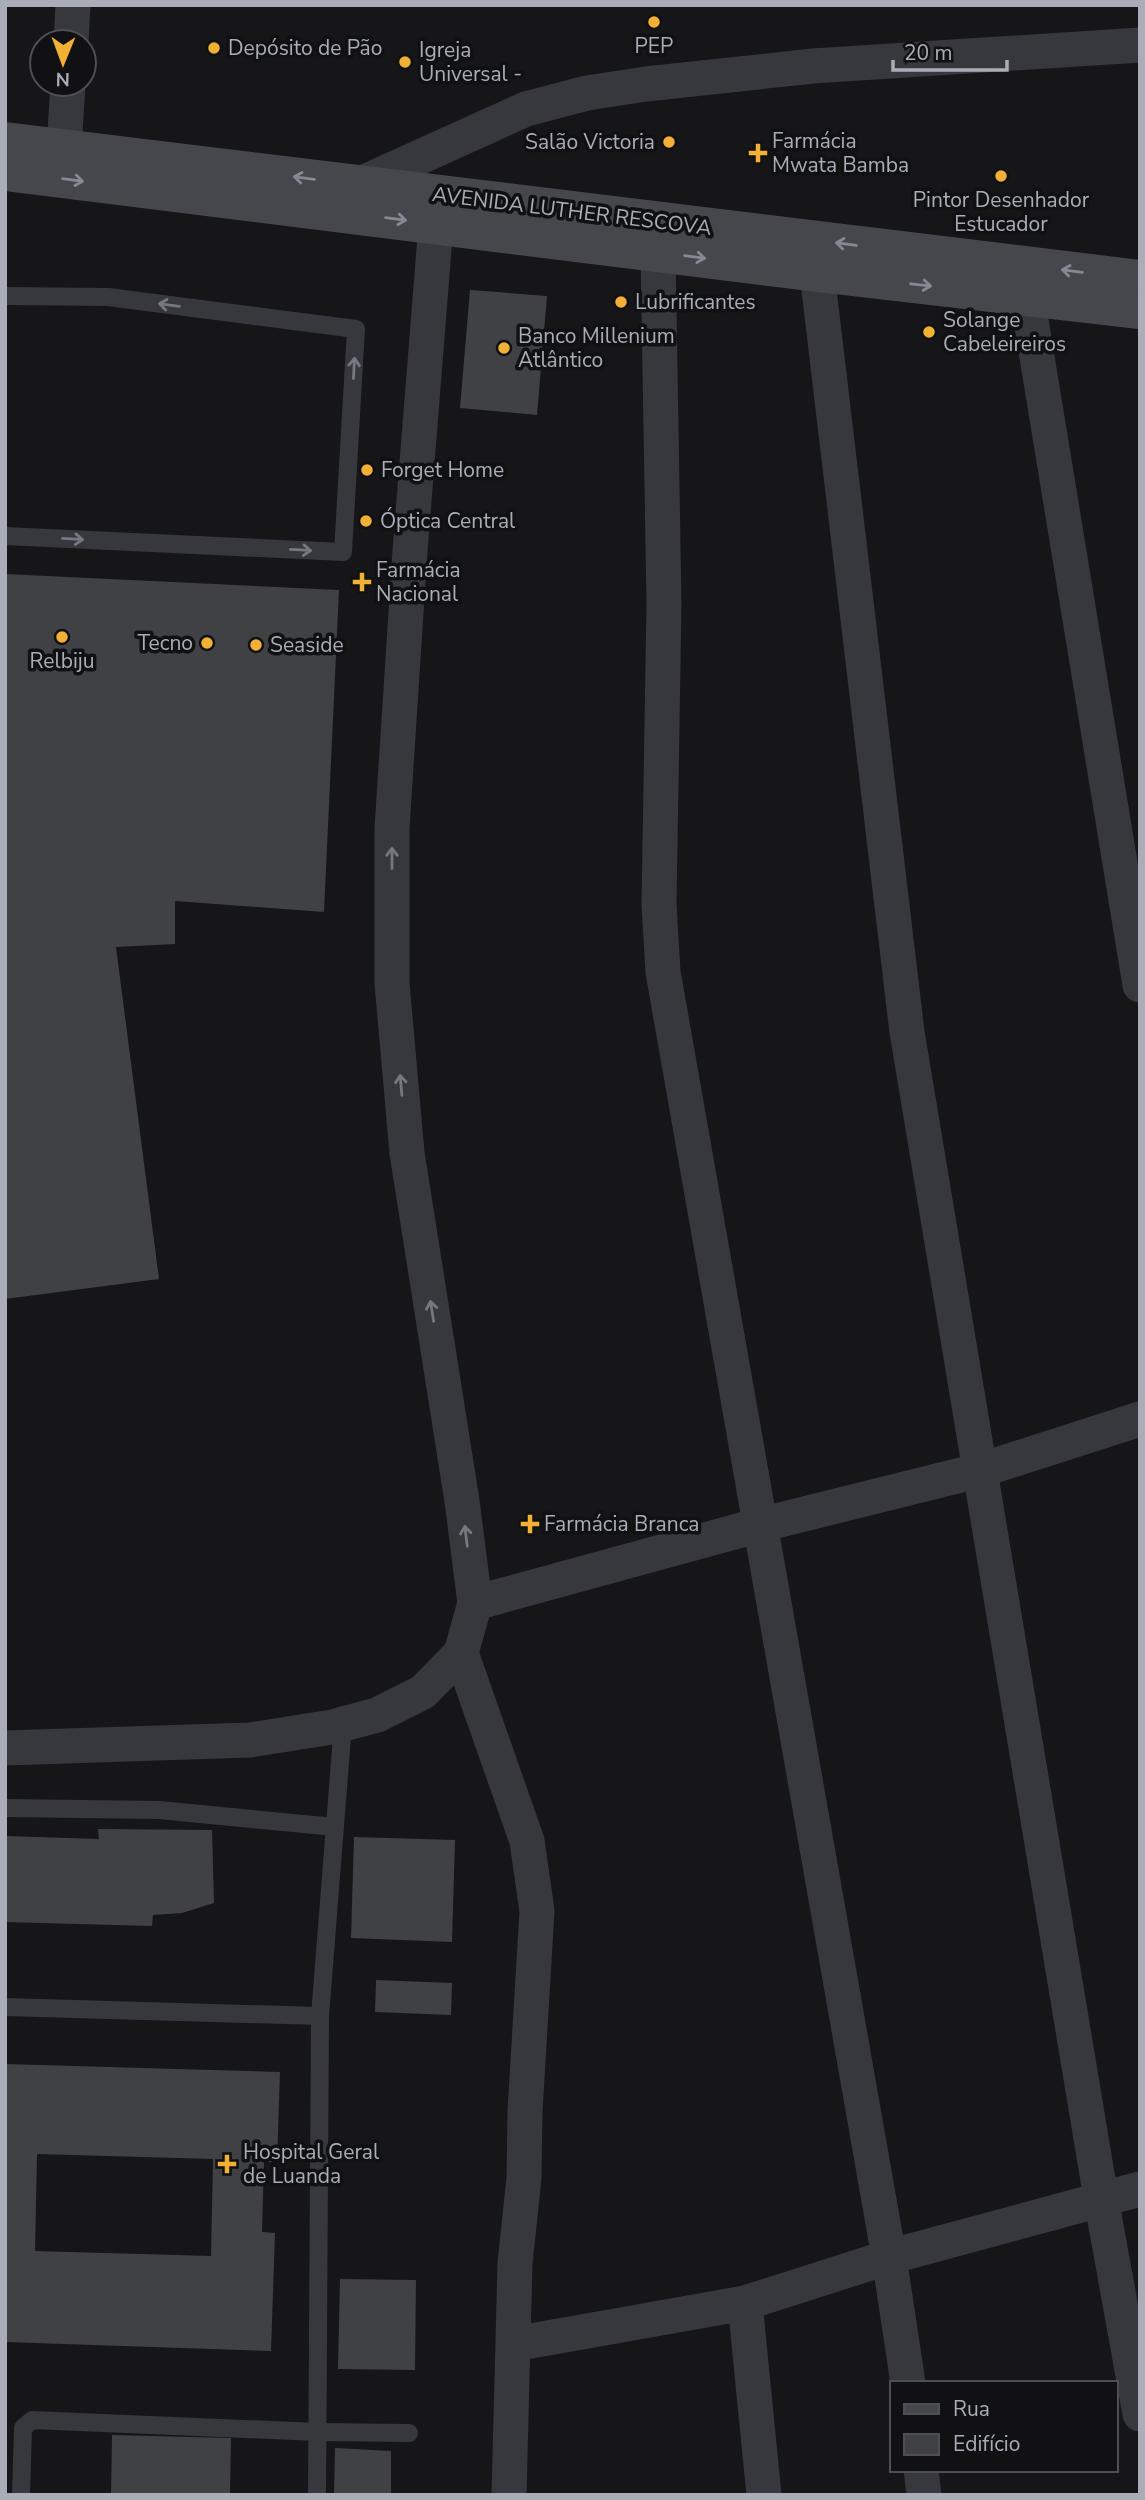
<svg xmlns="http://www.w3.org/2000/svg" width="1145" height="2500" viewBox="0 0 1145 2500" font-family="'Nunito Sans',sans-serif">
<rect width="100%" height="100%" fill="#161618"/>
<g fill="#404145" fill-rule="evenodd">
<path d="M 470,290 L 547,296 L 537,415 L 460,408 Z"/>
<path d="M 5,574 L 339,590 L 324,912 L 175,901 L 175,944 L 116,947 L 159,1279 L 5,1299 Z"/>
<path d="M 98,1829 L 212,1830 L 214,1903 L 182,1913 L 153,1915 L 152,1926 L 5,1922 L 5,1836 L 99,1839 Z"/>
<path d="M 354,1837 L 455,1840 L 452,1942 L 351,1938 Z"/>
<path d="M 376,1980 L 452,1983 L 451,2015 L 375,2012 Z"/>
<path d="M 5,2064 L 280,2072 L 277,2162 L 264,2162 L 262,2232 L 275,2233 L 271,2351 L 5,2342 ZM 37,2154 L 213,2159 L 211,2256 L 35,2251 Z"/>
<path d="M 340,2279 L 416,2280 L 415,2370 L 338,2369 Z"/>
<path d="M 112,2435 L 231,2438 L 230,2495 L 111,2495 Z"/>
<path d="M 335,2448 L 391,2451 L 391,2495 L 334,2495 Z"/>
</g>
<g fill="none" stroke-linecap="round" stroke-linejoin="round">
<g stroke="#37383d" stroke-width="18">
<path d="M 5,296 L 108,297 L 356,329 L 343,552 L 5,536"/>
<path d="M 5,1808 L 159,1810 L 335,1827"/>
<path d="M 5,2007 L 320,2016 L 317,2495"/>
<path d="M 320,2016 L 343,1724"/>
<path d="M 21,2495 L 23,2428 L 32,2420 L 318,2432 L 409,2433"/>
</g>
<g stroke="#37383d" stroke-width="35">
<path d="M 71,42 L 73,5"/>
<path d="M 64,148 L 68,84"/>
<path d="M 358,185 L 526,109 L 587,93 L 646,84 L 813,66 L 1140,45"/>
<path d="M 658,252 L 664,604 L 659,904 L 663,972 L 889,2257 L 908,2383"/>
<path d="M 817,273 L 907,1032 L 1101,2198 L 1140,2414"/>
<path d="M 1027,296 L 1140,985"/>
<path d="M 475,1603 L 760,1525 L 981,1470 L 1140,1419"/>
<path d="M 461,1653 L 527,1841 L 537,1911 L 525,2111 L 524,2178 L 515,2263 L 509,2495"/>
<path d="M 5,1748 L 250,1740 L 332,1727 L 377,1715 L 423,1692 L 461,1653 L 475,1603 L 462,1501 L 407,1153 L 392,983 L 392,828 L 410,551 L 436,224"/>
<path d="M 745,2303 L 764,2495"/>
<path d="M 514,2344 L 745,2303 L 889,2257 L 1140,2189"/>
<path d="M 921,2470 L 924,2495"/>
</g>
<g stroke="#45474d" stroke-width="38">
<path d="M 5,141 L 1140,279"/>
<path d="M 5,172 L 817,273 L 1140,310"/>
</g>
</g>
<defs><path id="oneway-shaft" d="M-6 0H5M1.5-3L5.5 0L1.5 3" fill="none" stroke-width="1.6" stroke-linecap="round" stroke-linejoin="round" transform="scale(1.75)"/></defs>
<g stroke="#858993">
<use href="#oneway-shaft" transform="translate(304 178) rotate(-173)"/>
<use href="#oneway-shaft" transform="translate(73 180) rotate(7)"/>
<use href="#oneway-shaft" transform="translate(396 219) rotate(7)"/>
<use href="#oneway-shaft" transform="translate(846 244) rotate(-173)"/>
<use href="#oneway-shaft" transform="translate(695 257) rotate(8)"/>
<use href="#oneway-shaft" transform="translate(1072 271) rotate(-173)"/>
<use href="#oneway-shaft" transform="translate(921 285) rotate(6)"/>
</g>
<g stroke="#757881">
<use href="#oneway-shaft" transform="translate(169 305) rotate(-173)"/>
<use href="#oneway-shaft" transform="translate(354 368) rotate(-87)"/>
<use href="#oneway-shaft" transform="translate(73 539) rotate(3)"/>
<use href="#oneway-shaft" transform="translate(301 550) rotate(3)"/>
<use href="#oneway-shaft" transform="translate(392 858) rotate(-90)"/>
<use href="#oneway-shaft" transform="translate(401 1085) rotate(-95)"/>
<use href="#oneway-shaft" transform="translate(432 1311) rotate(-99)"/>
<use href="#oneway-shaft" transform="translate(466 1536) rotate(-97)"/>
</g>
<g fill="#f2b134" stroke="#111113" stroke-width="2.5">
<circle cx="654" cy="22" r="7"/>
<circle cx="214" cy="48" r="7"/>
<circle cx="405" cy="62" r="7"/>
<circle cx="669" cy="142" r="7"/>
<path d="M754.5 142.5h7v7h7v7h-7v7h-7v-7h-7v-7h7z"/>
<circle cx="1001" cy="176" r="7"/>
<circle cx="621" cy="302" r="7"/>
<circle cx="929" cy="332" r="7"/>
<circle cx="504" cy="348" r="7"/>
<circle cx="367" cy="470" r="7"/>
<circle cx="366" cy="521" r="7"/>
<path d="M358.5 571.5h7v7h7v7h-7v7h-7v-7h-7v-7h7z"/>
<circle cx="62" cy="637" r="7"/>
<circle cx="207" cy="643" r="7"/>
<circle cx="256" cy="645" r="7"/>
<path d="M526.5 1513.5h7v7h7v7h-7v7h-7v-7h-7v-7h7z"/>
<path d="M223.5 2153.5h7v7h7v7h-7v7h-7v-7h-7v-7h7z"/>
</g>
<g text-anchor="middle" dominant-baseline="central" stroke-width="7" stroke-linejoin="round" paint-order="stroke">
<g font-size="21" fill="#a8adb8" stroke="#111113" text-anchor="start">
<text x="654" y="46" text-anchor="middle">PEP</text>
<text x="228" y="48">Depósito de Pão</text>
<text x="419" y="50">Igreja<tspan x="419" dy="24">Universal -</tspan></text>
<text x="772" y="141">Farmácia<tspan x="772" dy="24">Mwata Bamba</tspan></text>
<text x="655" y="142" text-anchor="end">Salão Victoria</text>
<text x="1001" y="200" text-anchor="middle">Pintor Desenhador<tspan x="1001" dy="24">Estucador</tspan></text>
<text x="635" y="302">Lubrificantes</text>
<text x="943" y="320">Solange<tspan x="943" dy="24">Cabeleireiros</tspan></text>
<text x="518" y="336">Banco Millenium<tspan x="518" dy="24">Atlântico</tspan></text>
<text x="381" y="470">Forget Home</text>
<text x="380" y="521">Óptica Central</text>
<text x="376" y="570">Farmácia<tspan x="376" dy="24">Nacional</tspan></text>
<text x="193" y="643" text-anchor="end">Tecno</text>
<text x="270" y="645">Seaside</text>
<text x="62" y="661" text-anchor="middle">Relbiju</text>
<text x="544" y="1524">Farmácia Branca</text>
<text x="243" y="2152">Hospital Geral<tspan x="243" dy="24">de Luanda</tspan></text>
</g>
<g font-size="21" fill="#a8adb8" stroke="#111113">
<text transform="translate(572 211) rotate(7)">AVENIDA LUTHER RESCOVA</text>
</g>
</g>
<rect width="1145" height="2500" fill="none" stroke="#a8adb8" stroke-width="14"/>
<rect x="890" y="2381" width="228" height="91" fill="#111113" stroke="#4d4f55" stroke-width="2"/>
<rect x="904" y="2404" width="35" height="10" fill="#45474d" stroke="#4d4f55" stroke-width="2"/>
<text x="953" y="2416" font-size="21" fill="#a8adb8">Rua</text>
<rect x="904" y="2434" width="35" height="21" fill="#404145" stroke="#4d4f55" stroke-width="2"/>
<text x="953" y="2451" font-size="21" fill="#a8adb8">Edifício</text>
<g transform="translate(63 63) rotate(181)"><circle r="33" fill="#111113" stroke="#4d4f55" stroke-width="2"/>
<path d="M0-5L12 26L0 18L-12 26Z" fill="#f2b134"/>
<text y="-10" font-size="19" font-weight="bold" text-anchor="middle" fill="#a8adb8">N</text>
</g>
<path d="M893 60v10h114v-10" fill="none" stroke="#a8adb8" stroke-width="3.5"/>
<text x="904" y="60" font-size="21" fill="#a8adb8" stroke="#111113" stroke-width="5" paint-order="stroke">20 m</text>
</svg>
